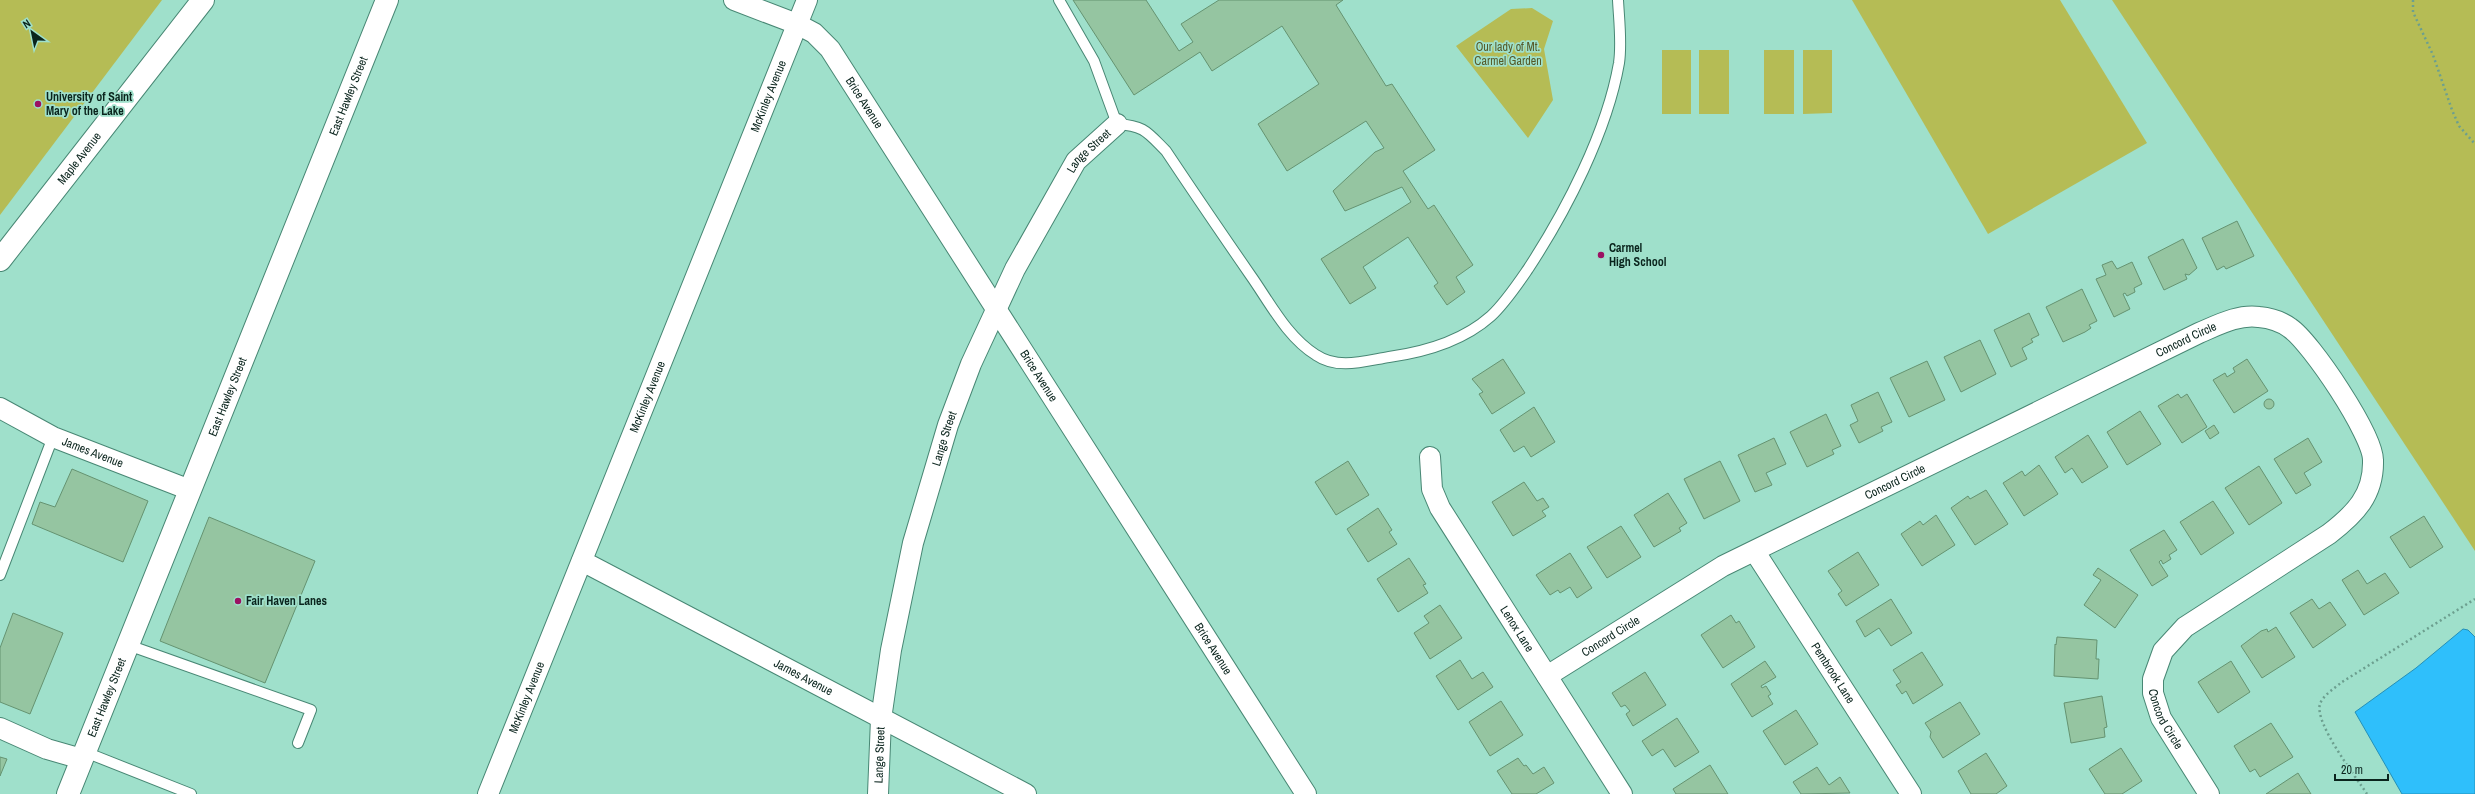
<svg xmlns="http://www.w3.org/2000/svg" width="2475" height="794" viewBox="0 0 2475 794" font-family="'Archivo Narrow',sans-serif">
<rect width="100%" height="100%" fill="#9fe0cb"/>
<g fill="#b5bc55">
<path d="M 0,0 L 162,0 L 0,215 Z"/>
<path d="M 1852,0 L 2060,0 L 2147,143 L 1988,234 Z"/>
<path d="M 2112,0 L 2475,0 L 2475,551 Z"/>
<path d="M 1532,8 L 1553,21 L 1544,49 L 1553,100 L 1528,138 L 1456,46 L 1511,9 Z"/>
<rect x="1662" y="50" width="29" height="64"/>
<rect x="1699" y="50" width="30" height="64"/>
<rect x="1764" y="50" width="30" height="64"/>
<path d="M 1803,50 L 1832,50 L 1832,113 L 1803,114 Z"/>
</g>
<path fill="#2fbffb" stroke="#2490b8" d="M 2463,629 L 2468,630 L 2475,637 L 2475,794 L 2402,794 L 2355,712 L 2416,668 Z"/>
<g fill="#95c5a1" stroke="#659371">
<path d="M 1073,0 L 1146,0 L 1179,51 L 1193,42 L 1181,24 L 1219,0 L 1343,0 L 1336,5 L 1386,86 L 1392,84 L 1435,150 L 1403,171 L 1428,209 L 1434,205 L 1473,265 L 1456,277 L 1465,292 L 1447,305 L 1434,286 L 1438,283 L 1408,237 L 1363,267 L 1376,288 L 1350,304 L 1321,259 L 1411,202 L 1402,187 L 1345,211 L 1333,191 L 1375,152 L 1384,148 L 1366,121 L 1287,171 L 1258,124 L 1319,84 L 1282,26 L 1212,71 L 1200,52 L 1134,95 Z"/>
<path d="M 2237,221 L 2254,256 L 2226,269 L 2224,266 L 2217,270 L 2202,238 Z"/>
<path d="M 2183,239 L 2197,268 L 2189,275 L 2185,274 L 2187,279 L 2164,290 L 2148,257 Z"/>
<path d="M 2112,261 L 2117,269 L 2132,262 L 2142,284 L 2134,288 L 2135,292 L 2127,296 L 2125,293 L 2123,294 L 2130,309 L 2114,317 L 2096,279 L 2106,275 L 2102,265 Z"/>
<path d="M 2082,289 L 2097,321 L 2089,325 L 2091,328 L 2085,332 L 2063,342 L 2046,307 Z"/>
<path d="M 2029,313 L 2039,335 L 2031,339 L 2033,342 L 2022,348 L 2027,359 L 2011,367 L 1994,330 Z"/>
<path d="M 1980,340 L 1996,374 L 1961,392 L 1944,357 Z"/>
<path d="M 1503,359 L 1525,393 L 1492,414 L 1479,394 L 1483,392 L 1472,379 Z"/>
<path d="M 2247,359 L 2268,391 L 2234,413 L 2213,380 L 2225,373 L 2227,377 L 2235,372 L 2233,368 Z"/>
<path d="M 1927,361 L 1945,400 L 1909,417 L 1890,378 Z"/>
<path d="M 1878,392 L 1892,422 L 1881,427 L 1883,431 L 1859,443 L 1850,425 L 1858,421 L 1851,405 Z"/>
<path d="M 2178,394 L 2181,398 L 2187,394 L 2207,427 L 2182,443 L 2158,406 Z"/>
<circle cx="2269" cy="404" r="5"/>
<path d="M 1534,407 L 1555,442 L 1531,457 L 1524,446 L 1514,452 L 1500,430 Z"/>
<path d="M 2140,411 L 2161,444 L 2127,465 L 2107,432 Z"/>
<path d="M 1826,414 L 1841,446 L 1832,450 L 1834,454 L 1807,467 L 1790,432 Z"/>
<path d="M 2214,425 L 2219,433 L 2210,439 L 2205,431 Z"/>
<path d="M 2088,435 L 2108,467 L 2082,483 L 2072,468 L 2065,473 L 2055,457 Z"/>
<path d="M 1774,438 L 1786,464 L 1766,473 L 1772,485 L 1755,492 L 1738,455 Z"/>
<path d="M 2308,438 L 2322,462 L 2304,473 L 2311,485 L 2296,494 L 2274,459 Z"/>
<path d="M 1348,461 L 1369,495 L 1336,515 L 1315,482 Z"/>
<path d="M 1720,461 L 1740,501 L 1704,519 L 1684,479 Z"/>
<path d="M 2039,465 L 2058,494 L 2024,516 L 2003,483 L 2022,471 L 2025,476 Z"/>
<path d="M 2259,466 L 2282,503 L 2249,525 L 2225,488 Z"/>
<path d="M 72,469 L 148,501 L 123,562 L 32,524 L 40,502 L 55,507 Z"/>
<path d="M 1524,482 L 1537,501 L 1543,498 L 1549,507 L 1542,511 L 1546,516 L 1513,536 L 1492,502 Z"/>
<path d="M 1986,490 L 2008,524 L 1975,545 L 1951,508 L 1968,496 L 1970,499 Z"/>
<path d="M 1668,493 L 1687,523 L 1679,528 L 1681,531 L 1654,547 L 1634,515 Z"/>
<path d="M 2213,501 L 2234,533 L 2201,555 L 2180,522 Z"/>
<path d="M 1378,508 L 1392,530 L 1389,532 L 1397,544 L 1368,562 L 1347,529 Z"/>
<path d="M 1936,515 L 1955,545 L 1922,566 L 1901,534 L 1920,521 L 1923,525 Z"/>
<path d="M 2424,516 L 2443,547 L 2410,568 L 2390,537 Z"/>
<path d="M 209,517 L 315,561 L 265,683 L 160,641 Z"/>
<path d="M 1621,526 L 1641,557 L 1607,578 L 1587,547 Z"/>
<path d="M 2164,530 L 2177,550 L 2169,555 L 2171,559 L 2163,564 L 2161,560 L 2159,562 L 2168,576 L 2152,586 L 2130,550 Z"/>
<path d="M 1858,552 L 1879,585 L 1846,606 L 1838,594 L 1842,591 L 1828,571 Z"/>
<path d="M 1570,553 L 1592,588 L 1577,598 L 1570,587 L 1560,593 L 1558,590 L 1550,595 L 1536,575 Z"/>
<path d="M 1409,558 L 1426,584 L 1423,585 L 1428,593 L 1398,612 L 1377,579 Z"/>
<path d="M 2098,568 L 2138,595 L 2115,628 L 2084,605 L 2101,580 L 2093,575 Z"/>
<path d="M 2358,570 L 2367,584 L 2385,573 L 2399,593 L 2364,615 L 2342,580 Z"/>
<path d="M 1891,599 L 1912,633 L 1891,646 L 1879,628 L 1865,637 L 1856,621 Z"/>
<path d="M 2312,599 L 2319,609 L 2330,602 L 2346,625 L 2313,648 L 2290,613 Z"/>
<path d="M 1440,605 L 1462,638 L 1430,659 L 1414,633 L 1429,623 L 1424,616 Z"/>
<path d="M 13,613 L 63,633 L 30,714 L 0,702 L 0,648 Z"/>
<path d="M 1731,615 L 1736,623 L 1739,621 L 1755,647 L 1723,668 L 1701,635 Z"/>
<path d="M 2276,627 L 2295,657 L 2262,678 L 2241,646 L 2261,631 L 2267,629 L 2268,632 Z"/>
<path d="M 2057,637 L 2097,640 L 2096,659 L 2099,659 L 2098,679 L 2054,676 L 2055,644 L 2056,645 Z"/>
<path d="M 1922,652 L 1943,685 L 1913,704 L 1906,691 L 1902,694 L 1896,685 L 1901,682 L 1893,670 Z"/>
<path d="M 1460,660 L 1472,679 L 1483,672 L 1493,687 L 1458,710 L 1436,676 Z"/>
<path d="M 1765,661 L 1776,677 L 1761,686 L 1762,688 L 1766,686 L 1771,694 L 1768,696 L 1773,704 L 1752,717 L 1731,684 Z"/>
<path d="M 2231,661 L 2250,692 L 2218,713 L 2198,682 Z"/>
<path d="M 1645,672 L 1666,705 L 1633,726 L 1626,714 L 1630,711 L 1625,705 L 1621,707 L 1612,693 Z"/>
<path d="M 2102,696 L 2107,727 L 2104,728 L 2105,737 L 2071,743 L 2064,703 Z"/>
<path d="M 1501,701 L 1523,735 L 1490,756 L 1469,722 Z"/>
<path d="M 1960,702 L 1980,734 L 1943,758 L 1930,737 L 1931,732 L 1925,723 Z"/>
<path d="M 1796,710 L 1818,744 L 1785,765 L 1763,731 Z"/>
<path d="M 1677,718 L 1699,752 L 1675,767 L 1663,749 L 1652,756 L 1642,741 Z"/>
<path d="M 2271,723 L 2293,757 L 2260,777 L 2255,769 L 2250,772 L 2234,746 Z"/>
<path d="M 2121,748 L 2142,781 L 2122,794 L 2105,794 L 2089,769 Z"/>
<path d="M 1986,753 L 2007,786 L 1996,794 L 1971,794 L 1958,771 Z"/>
<path d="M 0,757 L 7,759 L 0,776 Z"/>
<path d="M 1518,758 L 1524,766 L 1526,765 L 1533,774 L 1544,767 L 1554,783 L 1536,794 L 1512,794 L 1497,771 Z"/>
<path d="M 1710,765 L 1728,794 L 1676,794 L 1673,789 Z"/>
<path d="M 1817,767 L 1829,785 L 1840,777 L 1850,793 L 1801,794 L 1793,782 Z"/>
<path d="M 2298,773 L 2311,794 L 2266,794 Z"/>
</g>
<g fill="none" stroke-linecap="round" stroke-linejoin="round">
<defs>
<g id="service">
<path d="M 1059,0 L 1094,61 L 1117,124 C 1145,126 1147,132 1166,151 C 1194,193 1222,234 1251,276 C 1270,303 1287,337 1316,355 C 1338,370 1365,361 1389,357 C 1425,352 1463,341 1491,316 C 1505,303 1517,285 1528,269 C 1566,211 1607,132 1619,63 C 1622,43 1619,20 1618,0"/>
<path d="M 0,575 L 53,437"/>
<path d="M 128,645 L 311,710 L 298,743"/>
<path d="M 85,752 L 191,794"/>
</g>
<g id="minor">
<path id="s1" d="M 734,0 L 797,24 L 814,33 L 830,49 L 1306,794"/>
<path id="s2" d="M 0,408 L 53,437 L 190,490"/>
<path id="s3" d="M 1430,457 L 1432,489 L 1440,508 L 1622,794"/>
<path id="s4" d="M 1755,552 L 1911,794"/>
<path id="s5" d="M 582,561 L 1026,794"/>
<path id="s6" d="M 1547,676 L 1723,566 L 2199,333 C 2218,325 2238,314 2259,317 C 2270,318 2282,322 2290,328 C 2311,342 2373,435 2373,460 C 2374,495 2355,514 2329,534 L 2185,627 L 2163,651 L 2153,679 L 2153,693 L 2161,718 L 2209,794"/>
<path d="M 0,728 L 47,749 L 82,759"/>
<path id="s7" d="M 488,794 L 807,0"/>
<path id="s8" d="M 878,794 L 881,719 L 891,650 L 913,543 L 948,425 L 971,364 L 1015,269 L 1076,161 L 1117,124"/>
</g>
<g id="tertiary">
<path id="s9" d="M 68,794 L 387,0"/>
</g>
<g id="secondary">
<path id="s10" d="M 0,260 L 203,0"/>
</g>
</defs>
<use href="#service" stroke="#488774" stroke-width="12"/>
<use href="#minor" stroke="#488774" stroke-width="22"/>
<use href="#tertiary" stroke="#488774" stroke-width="24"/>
<use href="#secondary" stroke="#488774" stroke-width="24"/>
<g stroke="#6c9f8f" stroke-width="2.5" stroke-dasharray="2 3" stroke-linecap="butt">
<path d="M 2413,0 L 2413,12 L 2433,55 L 2452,110 L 2459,126 L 2475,144"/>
<path d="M 2367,794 C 2356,777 2314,723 2320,704 C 2323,695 2335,688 2342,682 L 2475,599"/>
</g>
<use href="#service" stroke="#fff" stroke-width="10"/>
<use href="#minor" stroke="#fff" stroke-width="20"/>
<use href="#tertiary" stroke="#fff" stroke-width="22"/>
<use href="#secondary" stroke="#fff" stroke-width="22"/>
</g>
<g fill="#9b1162" stroke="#9fe0cb" stroke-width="1.5">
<circle cx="38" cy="104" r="4"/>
<circle cx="1601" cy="255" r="4"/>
<circle cx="238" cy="601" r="4"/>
</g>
<g text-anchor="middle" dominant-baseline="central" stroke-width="3.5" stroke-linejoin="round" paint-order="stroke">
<g font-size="12" fill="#555928" stroke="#9fe0cb">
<text x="1508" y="47">Our lady of Mt.<tspan x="1508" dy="14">Carmel Garden</tspan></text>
</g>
<g font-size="12" fill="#0a241d" stroke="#9fe0cb">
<text stroke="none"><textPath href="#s9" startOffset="752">East Hawley Street</textPath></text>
<text stroke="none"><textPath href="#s7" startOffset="752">McKinley Avenue</textPath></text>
<text stroke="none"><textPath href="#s1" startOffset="173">Brice Avenue</textPath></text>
<text stroke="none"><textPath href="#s8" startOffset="687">Lange Street</textPath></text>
<text stroke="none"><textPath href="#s10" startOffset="129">Maple Avenue</textPath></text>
<text stroke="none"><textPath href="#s6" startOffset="723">Concord Circle</textPath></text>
<text stroke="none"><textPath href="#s1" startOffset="497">Brice Avenue</textPath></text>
<text stroke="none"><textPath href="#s9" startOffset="428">East Hawley Street</textPath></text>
<text stroke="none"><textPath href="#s7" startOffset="428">McKinley Avenue</textPath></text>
<text stroke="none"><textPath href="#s8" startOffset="363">Lange Street</textPath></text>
<text stroke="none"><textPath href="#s2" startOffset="103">James Avenue</textPath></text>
<text stroke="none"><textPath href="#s6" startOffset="399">Concord Circle</textPath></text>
<text stroke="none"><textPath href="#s3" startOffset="196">Lenox Lane</textPath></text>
<text stroke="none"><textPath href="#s6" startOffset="75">Concord Circle</textPath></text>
<text stroke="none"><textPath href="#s1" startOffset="821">Brice Avenue</textPath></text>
<text stroke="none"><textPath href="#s4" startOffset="144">Pembrook Lane</textPath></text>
<text stroke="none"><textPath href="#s5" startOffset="250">James Avenue</textPath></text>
<text stroke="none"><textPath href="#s9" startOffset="104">East Hawley Street</textPath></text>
<text stroke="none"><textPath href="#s7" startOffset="104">McKinley Avenue</textPath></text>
<text stroke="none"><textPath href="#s6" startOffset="1358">Concord Circle</textPath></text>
<text stroke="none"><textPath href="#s8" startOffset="39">Lange Street</textPath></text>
</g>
<g font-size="12" font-weight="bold" fill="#0a241d" stroke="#9fe0cb" text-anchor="start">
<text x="46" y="97">University of Saint<tspan x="46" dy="14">Mary of the Lake</tspan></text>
<text x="1609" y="248">Carmel<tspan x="1609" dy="14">High School</tspan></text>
<text x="246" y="601">Fair Haven Lanes</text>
</g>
</g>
<g transform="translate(32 32) rotate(327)" stroke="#9fe0cb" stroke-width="3" paint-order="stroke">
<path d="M0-3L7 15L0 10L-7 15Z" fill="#0a241d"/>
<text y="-6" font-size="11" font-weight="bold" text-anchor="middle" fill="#0a241d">N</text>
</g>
<path d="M2335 774v6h53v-6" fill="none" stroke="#0a241d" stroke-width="2"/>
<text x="2341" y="774" font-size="12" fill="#0a241d" stroke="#9fe0cb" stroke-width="3" paint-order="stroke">20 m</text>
</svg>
